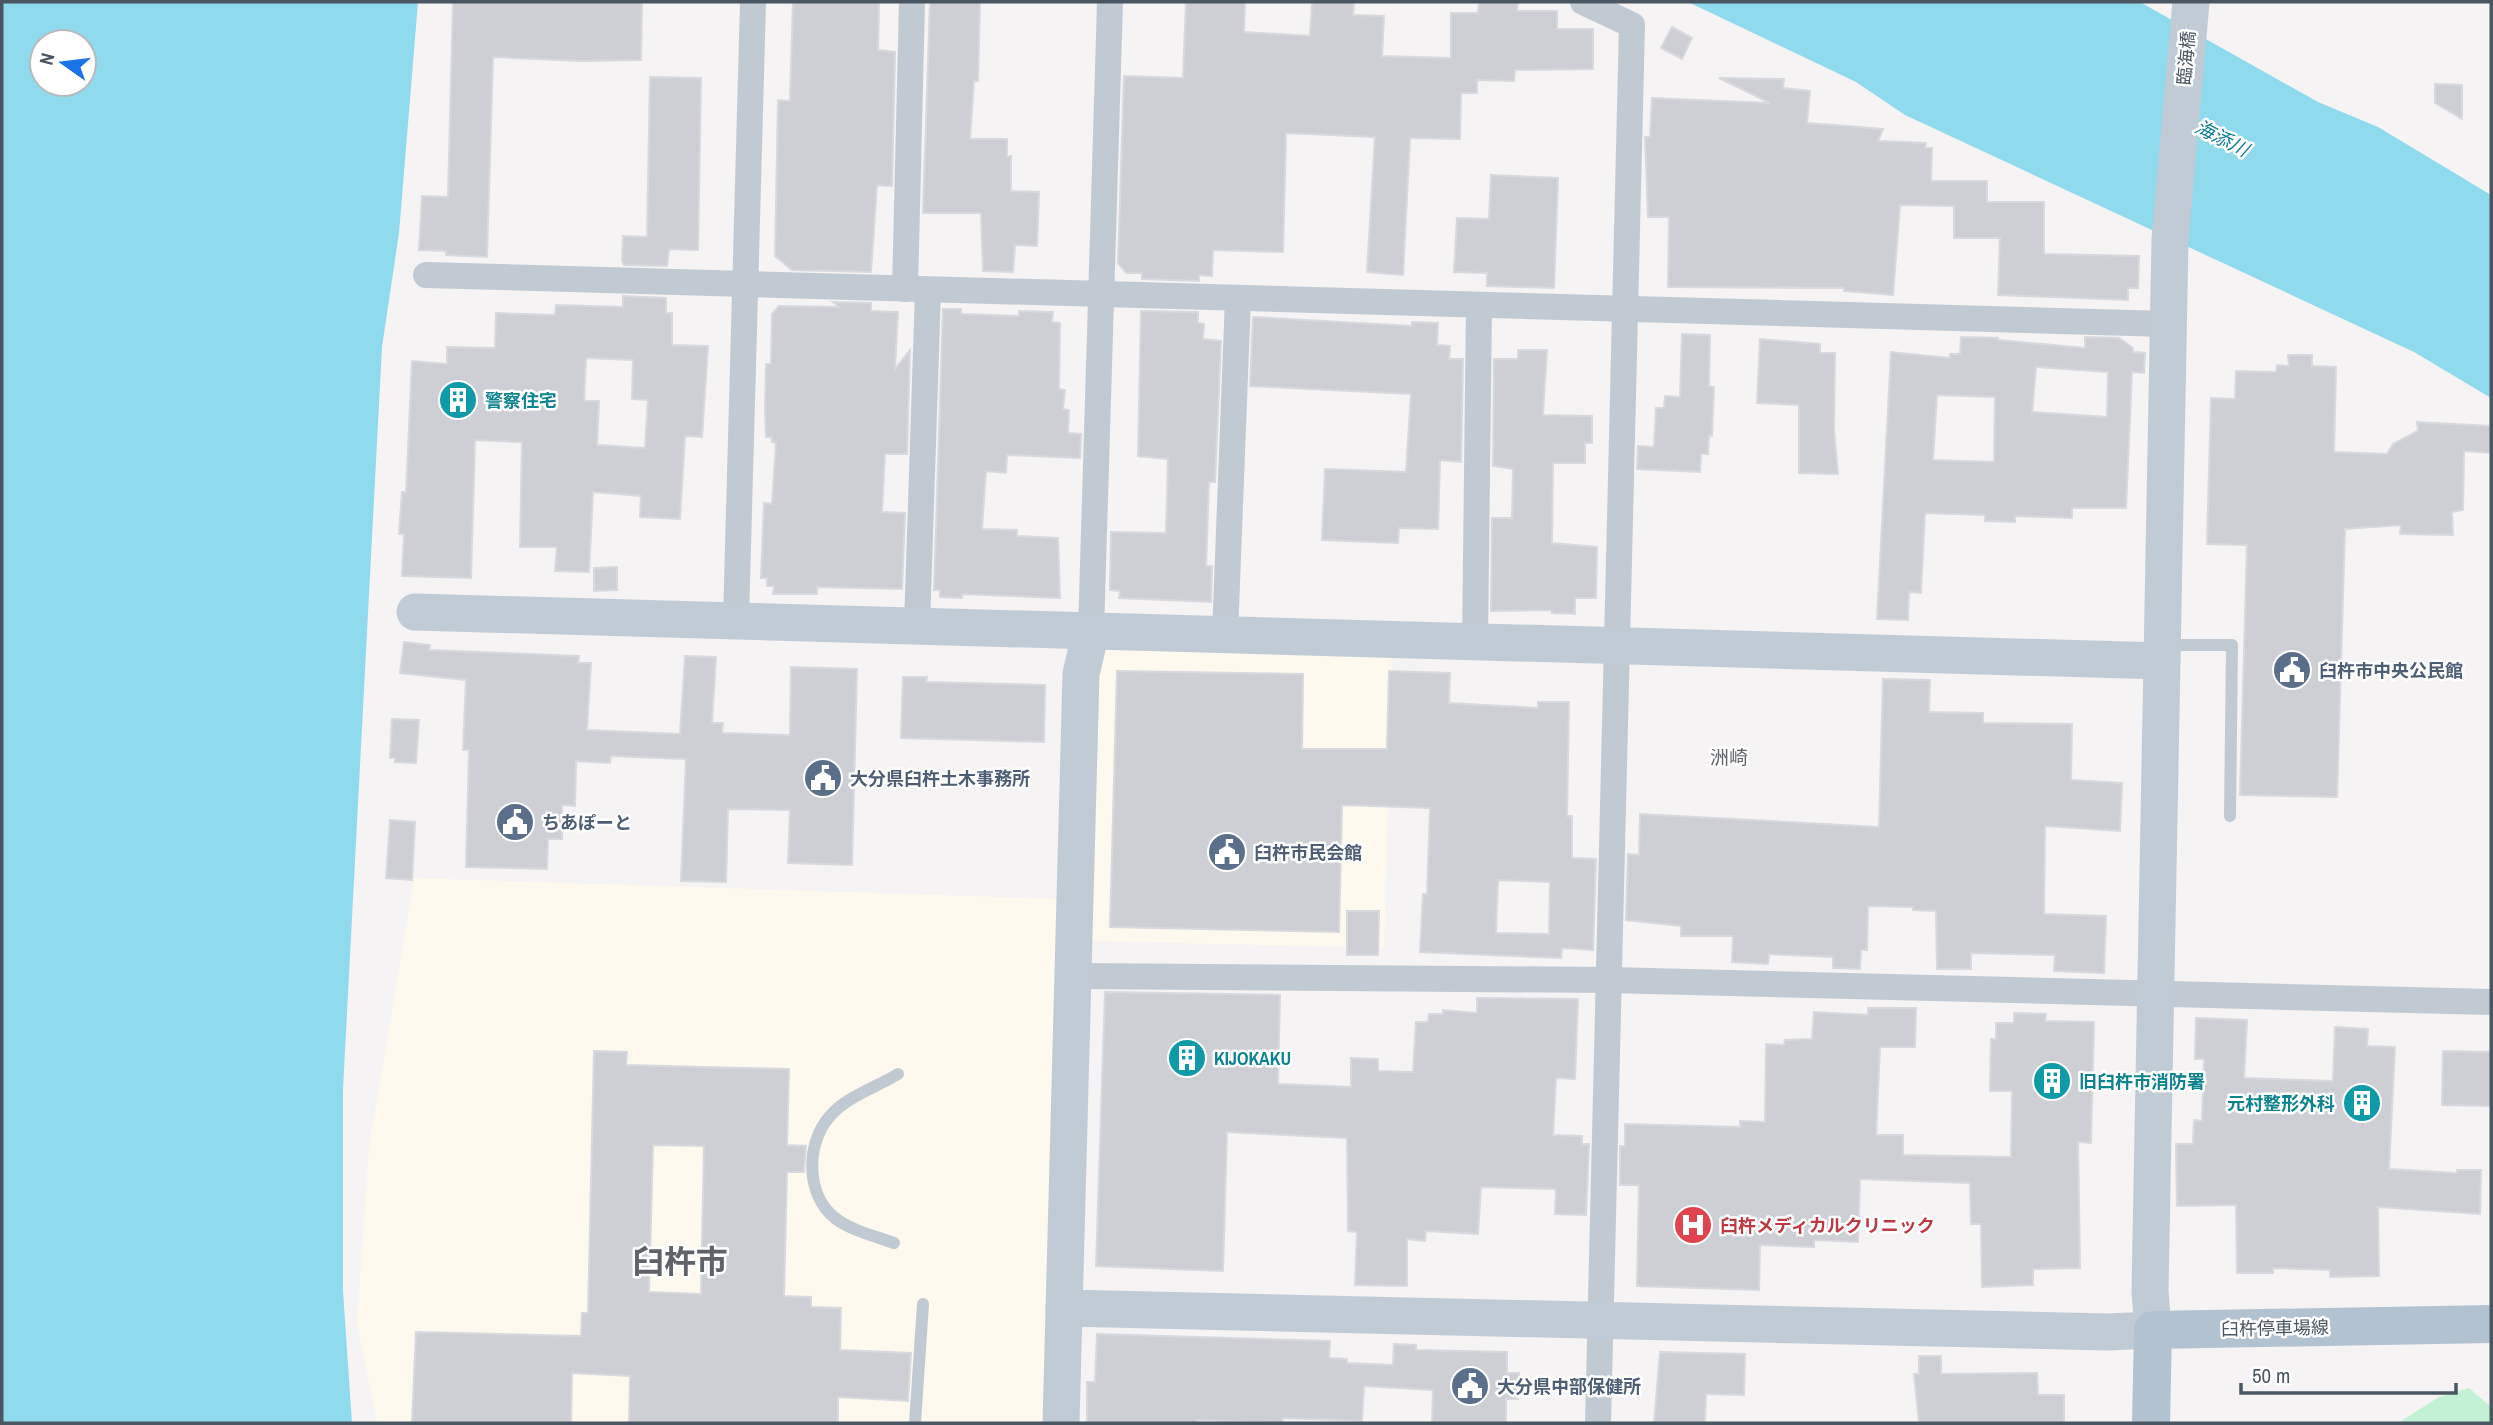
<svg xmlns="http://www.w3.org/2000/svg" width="2493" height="1425" viewBox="0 0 2493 1425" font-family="'Archivo Narrow','Noto Sans JP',sans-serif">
<rect width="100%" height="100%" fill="#f5f3f3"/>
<g fill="#fdf9ef">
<path d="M 1100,644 L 1392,648 L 1384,948 L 1090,941 Z"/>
<path d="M 414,878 L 1064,899 L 1049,1423 L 377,1423 L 357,1323 L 369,1146 Z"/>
</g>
<path fill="#c3f1d5" d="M 2469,1388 L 2491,1407 L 2491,1423 L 2398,1423 L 2439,1397 Z"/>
<g fill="#90daee" fill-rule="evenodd">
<path d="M 2,2 L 418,2 L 399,233 L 382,347 L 343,1089 L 343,1291 L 352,1423 L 2,1423 ZM 42,42 L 84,42 L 84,84 L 42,84 Z"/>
<path d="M 1688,2 L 2140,2 L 2318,102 L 2378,127 L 2491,195 L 2491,398 L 2414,352 L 1905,115 L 1856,82 Z"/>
</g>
<g fill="#cdcfd5" stroke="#d7d9de" stroke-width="2" fill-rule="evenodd">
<path d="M 453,2 L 642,2 L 641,60 L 581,61 L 493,57 L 487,257 L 446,255 L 446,251 L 419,250 L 422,196 L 448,197 Z"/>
<path d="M 793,2 L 879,2 L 878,50 L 895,52 L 892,186 L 877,185 L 871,272 L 792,270 L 775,256 L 778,100 L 790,101 Z"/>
<path d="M 930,2 L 980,2 L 978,81 L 974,81 L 970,139 L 1007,139 L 1007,157 L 1011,156 L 1011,191 L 1039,192 L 1037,246 L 1015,245 L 1013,272 L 983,271 L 981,213 L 923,213 Z"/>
<path d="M 1186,2 L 1245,2 L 1244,32 L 1310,36 L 1312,2 L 1354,2 L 1353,15 L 1384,16 L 1382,56 L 1451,58 L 1451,13 L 1478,13 L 1479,2 L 1518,2 L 1517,11 L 1557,11 L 1557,29 L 1593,29 L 1593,69 L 1515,70 L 1514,81 L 1477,80 L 1477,93 L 1461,93 L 1460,139 L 1410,138 L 1403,275 L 1367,272 L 1375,137 L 1286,133 L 1283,252 L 1213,250 L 1212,276 L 1199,275 L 1199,281 L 1142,279 L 1142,273 L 1126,273 L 1118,263 L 1124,76 L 1183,78 Z"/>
<path d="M 1672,27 L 1692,38 L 1682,59 L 1661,48 Z"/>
<path d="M 650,77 L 701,78 L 698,250 L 669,249 L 667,266 L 624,265 L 622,260 L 623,236 L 647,237 Z"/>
<path d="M 1719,78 L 1784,79 L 1783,88 L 1810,91 L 1807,123 L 1883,129 L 1878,141 L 1926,143 L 1925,148 L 1932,148 L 1931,181 L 1987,181 L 1987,202 L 2044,202 L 2044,254 L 2139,256 L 2138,288 L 2128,288 L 2128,300 L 1998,295 L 2000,238 L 1954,238 L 1954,206 L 1900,205 L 1893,295 L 1844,291 L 1844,288 L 1668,287 L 1669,217 L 1648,217 L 1645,137 L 1650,137 L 1652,98 L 1770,103 Z"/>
<path d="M 2435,84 L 2462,85 L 2462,119 L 2435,103 Z"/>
<path d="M 1491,175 L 1558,178 L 1554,288 L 1487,286 L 1487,273 L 1454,272 L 1457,218 L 1489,219 Z"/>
<path d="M 623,296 L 666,298 L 666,313 L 672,313 L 672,345 L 708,346 L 702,437 L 685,436 L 680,519 L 640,517 L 641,496 L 593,492 L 589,572 L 555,571 L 557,547 L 520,547 L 522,442 L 475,440 L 471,578 L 402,576 L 404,534 L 399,534 L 402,492 L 406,492 L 412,361 L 447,364 L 447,347 L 495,348 L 496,313 L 555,315 L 556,305 L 623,307 ZM 586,358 L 633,360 L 632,399 L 648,400 L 645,448 L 597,445 L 599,401 L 584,401 Z"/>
<path d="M 833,302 L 871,303 L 871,311 L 898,312 L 895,369 L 910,350 L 907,454 L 885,454 L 882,512 L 905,513 L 902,589 L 817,587 L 817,594 L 773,594 L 774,586 L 767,586 L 767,578 L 761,578 L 764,503 L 772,504 L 776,443 L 772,442 L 772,437 L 766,437 L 765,410 L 766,364 L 771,364 L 772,314 L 779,306 L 839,307 Z"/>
<path d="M 943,309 L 961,309 L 961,314 L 1019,316 L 1019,311 L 1053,312 L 1052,322 L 1060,323 L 1059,389 L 1065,390 L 1063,409 L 1069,410 L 1068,433 L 1081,434 L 1080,458 L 1007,455 L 1006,473 L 986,471 L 982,529 L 1017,530 L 1017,536 L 1058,538 L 1060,598 L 962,594 L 962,598 L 940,597 L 940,590 L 934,590 Z"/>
<path d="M 1141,311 L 1198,312 L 1198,323 L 1204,324 L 1203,339 L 1221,341 L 1215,482 L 1209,482 L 1206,566 L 1212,566 L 1211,602 L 1119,598 L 1120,591 L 1110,590 L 1111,532 L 1166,533 L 1168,459 L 1138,456 Z"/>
<path d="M 1253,317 L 1412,326 L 1412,322 L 1438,323 L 1437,345 L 1450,346 L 1449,359 L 1463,359 L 1461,462 L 1440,460 L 1438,529 L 1399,528 L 1398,543 L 1322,540 L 1325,469 L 1406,472 L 1411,394 L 1250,386 Z"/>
<path d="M 1682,334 L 1710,335 L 1709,386 L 1714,387 L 1712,436 L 1709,435 L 1708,454 L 1701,454 L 1700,472 L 1637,469 L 1638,446 L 1654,447 L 1656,408 L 1664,408 L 1665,396 L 1680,397 Z"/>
<path d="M 1961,337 L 1998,338 L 1998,340 L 2085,348 L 2085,337 L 2119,338 L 2133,348 L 2133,352 L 2145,353 L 2144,373 L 2132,372 L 2126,508 L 2072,508 L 2072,518 L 2015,516 L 2015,522 L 1985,521 L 1985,515 L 1925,513 L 1921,593 L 1909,592 L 1908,620 L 1877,619 L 1891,352 L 1950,358 L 1950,354 L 1960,354 ZM 2036,367 L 2108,372 L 2107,417 L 2032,412 ZM 1937,395 L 1995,397 L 1994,462 L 1933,460 Z"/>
<path d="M 1760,339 L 1820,344 L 1820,353 L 1835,353 L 1834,429 L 1838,474 L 1799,473 L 1799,405 L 1757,403 Z"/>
<path d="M 1518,350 L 1547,350 L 1543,415 L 1592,416 L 1592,443 L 1585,443 L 1585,463 L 1553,463 L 1552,543 L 1597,547 L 1596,598 L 1575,598 L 1575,614 L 1552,613 L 1552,610 L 1491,611 L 1492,518 L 1512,518 L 1513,469 L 1493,466 L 1494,359 L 1518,359 Z"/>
<path d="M 2288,355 L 2312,355 L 2312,366 L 2336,367 L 2334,452 L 2387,454 L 2393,444 L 2418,431 L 2417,422 L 2491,426 L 2491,453 L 2464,451 L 2463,510 L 2452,512 L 2453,535 L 2400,534 L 2401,525 L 2345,529 L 2337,797 L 2240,795 L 2247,545 L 2207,544 L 2211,398 L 2235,399 L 2236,371 L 2276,372 L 2277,365 L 2289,366 Z"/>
<path d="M 617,567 L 617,590 L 594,591 L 594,568 Z"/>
<path d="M 404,642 L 430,645 L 429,650 L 579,656 L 578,663 L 591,663 L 587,730 L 680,734 L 685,656 L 716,657 L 712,723 L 723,723 L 722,733 L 790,735 L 791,667 L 857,669 L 852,865 L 788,863 L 790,810 L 728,809 L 726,882 L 681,881 L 686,759 L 611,756 L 610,763 L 576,761 L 575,806 L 562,805 L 562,839 L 548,839 L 547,869 L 466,867 L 469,750 L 463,750 L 466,680 L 400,673 Z"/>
<path d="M 1117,671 L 1303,674 L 1302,749 L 1387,749 L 1389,671 L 1450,673 L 1449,703 L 1538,708 L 1538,702 L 1569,702 L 1567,816 L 1572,816 L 1572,858 L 1596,859 L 1593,950 L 1562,948 L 1561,958 L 1420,952 L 1423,894 L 1427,894 L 1430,808 L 1342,805 L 1339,932 L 1110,927 ZM 1498,880 L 1550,882 L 1549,934 L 1496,933 Z"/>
<path d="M 903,677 L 927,677 L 926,682 L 1045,685 L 1044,742 L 901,738 Z"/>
<path d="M 1883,679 L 1930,680 L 1929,712 L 1983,713 L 1983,723 L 2072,724 L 2071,780 L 2122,783 L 2120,831 L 2045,826 L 2044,914 L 2106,916 L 2104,973 L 2054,971 L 2055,955 L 1971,953 L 1971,969 L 1937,969 L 1936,911 L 1913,910 L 1913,907 L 1868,906 L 1867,950 L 1861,950 L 1860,969 L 1833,968 L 1833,957 L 1769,954 L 1768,964 L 1732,962 L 1733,936 L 1681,936 L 1681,926 L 1626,920 L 1628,854 L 1639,855 L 1640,814 L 1879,827 Z"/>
<path d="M 392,719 L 419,720 L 416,763 L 395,762 L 395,758 L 390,758 Z"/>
<path d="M 390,820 L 415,822 L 412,880 L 386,878 Z"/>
<path d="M 1347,911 L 1379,911 L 1378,955 L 1347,955 Z"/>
<path d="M 1105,992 L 1280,995 L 1278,1084 L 1351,1087 L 1351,1058 L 1378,1059 L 1378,1071 L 1413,1072 L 1416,1022 L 1428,1022 L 1429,1014 L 1443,1014 L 1443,1010 L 1477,1013 L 1477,998 L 1578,999 L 1575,1079 L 1556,1078 L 1553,1135 L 1582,1136 L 1582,1144 L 1589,1144 L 1586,1215 L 1555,1214 L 1556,1189 L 1481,1187 L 1478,1234 L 1426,1231 L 1425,1241 L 1407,1239 L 1407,1286 L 1355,1285 L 1357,1232 L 1348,1231 L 1347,1138 L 1227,1132 L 1223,1271 L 1096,1266 Z"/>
<path d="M 1868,1008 L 1916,1008 L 1915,1047 L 1880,1047 L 1876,1135 L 1903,1135 L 1903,1155 L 2011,1157 L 2012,1091 L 1990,1091 L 1991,1039 L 1996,1039 L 1996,1023 L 2014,1023 L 2014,1013 L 2046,1014 L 2045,1021 L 2094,1022 L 2091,1143 L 2078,1142 L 2080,1268 L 2033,1269 L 2033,1285 L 1982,1287 L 1981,1224 L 1971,1224 L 1970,1183 L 1860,1179 L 1858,1242 L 1814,1240 L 1814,1247 L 1760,1245 L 1759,1290 L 1637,1286 L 1639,1185 L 1620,1185 L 1620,1146 L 1625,1146 L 1625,1124 L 1740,1127 L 1740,1121 L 1765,1122 L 1766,1044 L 1784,1045 L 1785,1040 L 1812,1039 L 1814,1012 L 1868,1015 Z"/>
<path d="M 2196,1018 L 2247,1020 L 2244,1078 L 2333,1081 L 2335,1027 L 2368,1029 L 2367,1046 L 2395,1047 L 2389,1169 L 2457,1173 L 2457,1170 L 2481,1170 L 2480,1214 L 2378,1207 L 2379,1276 L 2330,1277 L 2330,1270 L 2273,1268 L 2273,1273 L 2237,1273 L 2236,1205 L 2177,1206 L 2176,1144 L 2193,1144 L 2194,1120 L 2202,1121 L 2204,1059 L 2195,1059 Z"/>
<path d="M 594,1051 L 627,1052 L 626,1065 L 789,1069 L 787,1145 L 806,1146 L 804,1172 L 787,1172 L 784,1296 L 811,1297 L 811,1307 L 841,1308 L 840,1350 L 911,1353 L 908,1401 L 838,1397 L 838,1423 L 629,1423 L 630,1376 L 572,1373 L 571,1423 L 412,1423 L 416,1332 L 581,1336 L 582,1313 L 588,1313 ZM 653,1145 L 704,1146 L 701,1294 L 649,1292 Z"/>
<path d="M 2443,1051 L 2491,1052 L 2491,1106 L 2442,1105 Z"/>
<path d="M 1097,1334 L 1330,1341 L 1329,1358 L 1347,1359 L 1347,1363 L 1393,1365 L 1394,1344 L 1416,1345 L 1416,1350 L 1507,1352 L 1507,1373 L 1519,1373 L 1518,1399 L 1506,1399 L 1506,1423 L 1432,1423 L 1433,1390 L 1364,1386 L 1362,1421 L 1283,1418 L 1282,1423 L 1197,1420 L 1197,1423 L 1087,1423 L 1087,1382 L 1095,1382 Z"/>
<path d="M 1660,1352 L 1745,1354 L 1744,1395 L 1706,1394 L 1705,1423 L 1654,1423 Z"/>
<path d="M 1919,1356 L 1941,1356 L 1941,1374 L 2037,1373 L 2038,1395 L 2064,1395 L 2064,1423 L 1919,1423 L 1914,1374 L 1919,1374 Z"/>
</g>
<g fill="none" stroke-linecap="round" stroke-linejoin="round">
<g stroke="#c1cad2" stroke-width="12">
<path d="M 2167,645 L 2232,645 L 2230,816"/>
<path d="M 894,1243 C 875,1236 850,1230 835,1218 C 805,1194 806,1143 830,1116 C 846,1097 877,1087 898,1074"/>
<path d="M 915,1423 L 923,1304"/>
</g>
<g stroke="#c1cad2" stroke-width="26">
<path d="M 1583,2 L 1632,25 L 1598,1423"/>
<path d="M 426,275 L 2168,324"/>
<path d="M 905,289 L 912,2"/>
<path d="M 736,620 L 753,2"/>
<path d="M 917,626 L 928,290"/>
<path d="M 1091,631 L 1110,2"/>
<path d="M 1225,635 L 1238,298"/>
<path d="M 1475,642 L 1479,305"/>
<path d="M 1073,976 L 1609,980 L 2491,1002"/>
</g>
<g stroke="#c1cbd6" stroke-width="37">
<path d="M 415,612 L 2162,661"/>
<path d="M 1064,1308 L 2107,1332 L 2153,1330 L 2150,1291 L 2170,240 L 2191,2"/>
<path d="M 1061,1423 L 1081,674 L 1091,631"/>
</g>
<path stroke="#b3c2d1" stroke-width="38" d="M 2151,1423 L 2153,1330 L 2491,1324"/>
</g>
<defs>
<symbol id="building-disc" viewBox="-11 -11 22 22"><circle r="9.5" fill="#0f9aa8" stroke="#fff"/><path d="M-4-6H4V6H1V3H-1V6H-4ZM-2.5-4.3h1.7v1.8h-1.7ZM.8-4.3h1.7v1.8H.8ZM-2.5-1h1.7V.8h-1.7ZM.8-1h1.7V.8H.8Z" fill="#fff"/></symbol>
<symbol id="civic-disc" viewBox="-11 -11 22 22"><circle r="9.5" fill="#5c6f8a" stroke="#fff"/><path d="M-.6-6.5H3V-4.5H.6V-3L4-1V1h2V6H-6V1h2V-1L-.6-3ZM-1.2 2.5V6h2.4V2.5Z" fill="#fff"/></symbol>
<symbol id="hospital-disc" viewBox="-11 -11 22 22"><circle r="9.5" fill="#e0444e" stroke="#fff"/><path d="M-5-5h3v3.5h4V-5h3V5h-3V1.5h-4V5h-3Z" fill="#fff"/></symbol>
</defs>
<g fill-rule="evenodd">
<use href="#building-disc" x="436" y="378" width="44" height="44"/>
<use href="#civic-disc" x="2270" y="648" width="44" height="44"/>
<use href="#civic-disc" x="801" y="756" width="44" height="44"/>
<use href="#civic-disc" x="493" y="800" width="44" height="44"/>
<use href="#civic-disc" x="1205" y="830" width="44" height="44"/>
<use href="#building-disc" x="1165" y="1036" width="44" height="44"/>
<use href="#building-disc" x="2030" y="1059" width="44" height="44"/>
<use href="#building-disc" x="2340" y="1081" width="44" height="44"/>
<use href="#hospital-disc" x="1671" y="1203" width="44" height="44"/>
<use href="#civic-disc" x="1448" y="1364" width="44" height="44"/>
</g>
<g text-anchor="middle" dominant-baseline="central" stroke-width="5" stroke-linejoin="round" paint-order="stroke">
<g font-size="18" fill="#4a5661" stroke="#fff">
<text transform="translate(2186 58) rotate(-85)">臨海橋</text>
<text transform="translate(2275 1328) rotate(-1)">臼杵停車場線</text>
</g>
<g font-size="18" font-weight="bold" fill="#0d838f" stroke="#fff" text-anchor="start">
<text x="485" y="400">警察住宅</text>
<text x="1214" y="1058">KIJOKAKU</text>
<text x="2079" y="1081">旧臼杵市消防署</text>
<text x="2335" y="1103" text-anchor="end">元村整形外科</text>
</g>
<g font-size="18" font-weight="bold" fill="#4e5e75" stroke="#fff" text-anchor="start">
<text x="2319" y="670">臼杵市中央公民館</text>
<text x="850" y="778">大分県臼杵土木事務所</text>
<text x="542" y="822">ちあぽーと</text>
<text x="1254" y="852">臼杵市民会館</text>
<text x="1497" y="1386">大分県中部保健所</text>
</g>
<g font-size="18" font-weight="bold" fill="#be3a42" stroke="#fff" text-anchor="start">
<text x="1720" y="1225">臼杵メディカルクリニック</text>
</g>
<g font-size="19" font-style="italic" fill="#0c7c9b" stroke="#fff">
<text transform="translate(2222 138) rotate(27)">海添川</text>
</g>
<g font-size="19" fill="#5f6368" stroke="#fff">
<text x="1729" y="757">洲崎</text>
</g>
<g font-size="32" font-weight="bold" fill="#5f6368" stroke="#fff">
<text x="680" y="1261">臼杵市</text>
</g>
</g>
<rect width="2493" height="1425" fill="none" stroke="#4a5661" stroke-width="7"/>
<g transform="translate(63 63) rotate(284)"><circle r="33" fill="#ffffff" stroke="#b7bbc0" stroke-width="2"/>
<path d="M0-5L12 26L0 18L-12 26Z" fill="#1a73e8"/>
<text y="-10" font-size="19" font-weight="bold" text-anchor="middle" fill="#4a5661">N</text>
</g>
<path d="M2241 1383v10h215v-10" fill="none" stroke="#4a5661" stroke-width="3.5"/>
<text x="2252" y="1383" font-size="21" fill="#4a5661" stroke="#ffffff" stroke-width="5" paint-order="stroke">50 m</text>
</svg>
